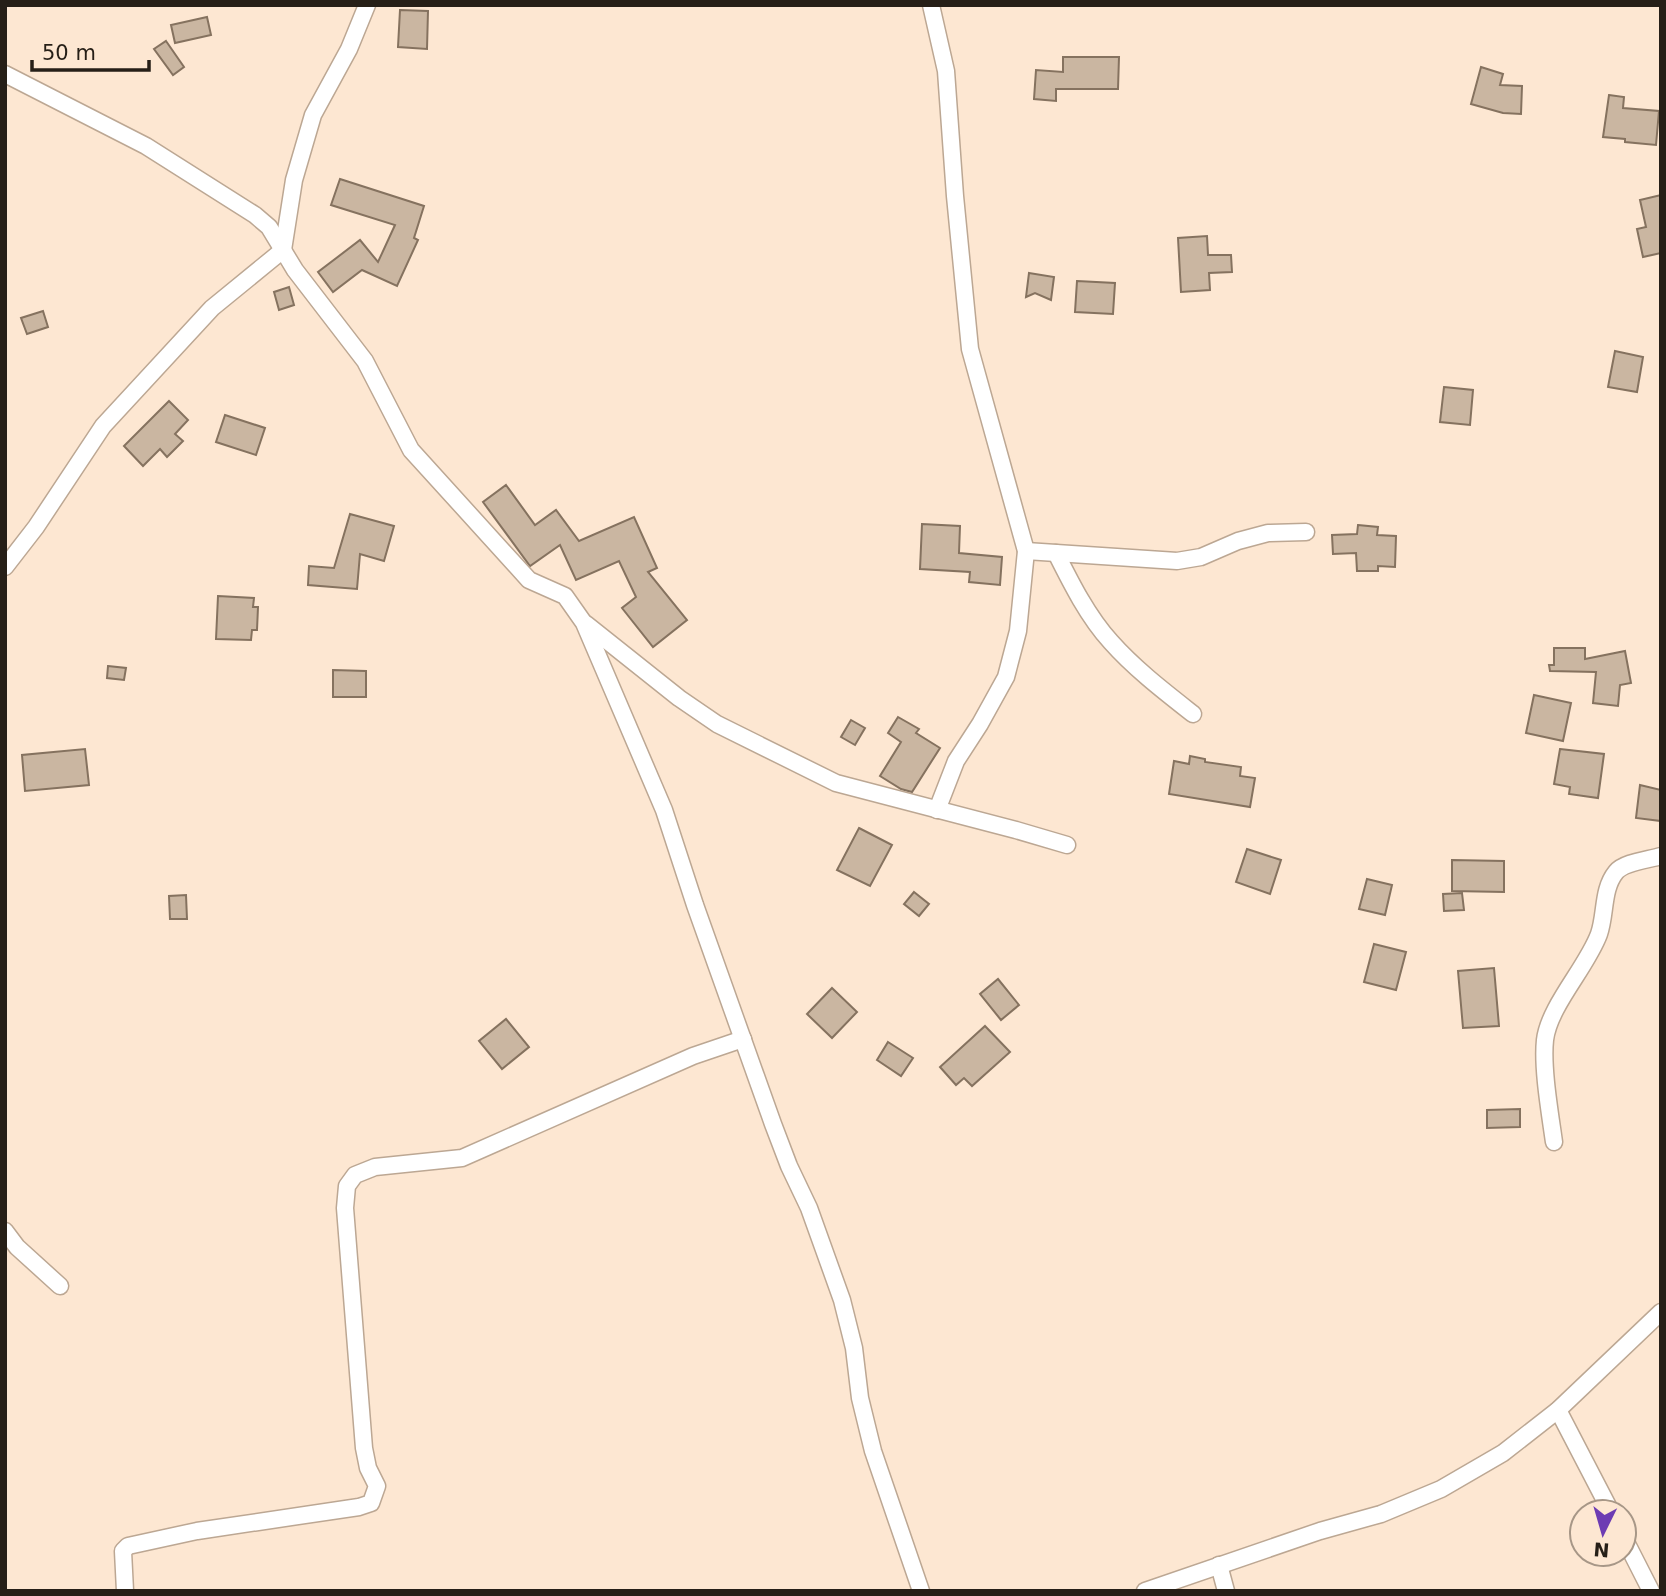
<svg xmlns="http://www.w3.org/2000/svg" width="1666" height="1596" viewBox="0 0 1666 1596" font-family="'DejaVu Sans',sans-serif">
<rect width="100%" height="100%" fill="#fde7d2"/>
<g fill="#cab6a1" stroke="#85725f" stroke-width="2">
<path d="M 400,10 L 428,11 L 427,49 L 398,47 Z"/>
<path d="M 207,17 L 211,35 L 175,43 L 171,25 Z"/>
<path d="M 166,41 L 184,67 L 173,75 L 154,49 Z"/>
<path d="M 1063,57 L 1119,57 L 1118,89 L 1056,89 L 1056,101 L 1034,99 L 1036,70 L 1063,72 Z"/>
<path d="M 1481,67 L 1503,74 L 1500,85 L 1522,86 L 1521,114 L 1503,113 L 1471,104 Z"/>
<path d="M 1609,95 L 1624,97 L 1623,108 L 1659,111 L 1656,145 L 1625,142 L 1625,139 L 1603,137 Z"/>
<path d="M 340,179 L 424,206 L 414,238 L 418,240 L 397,286 L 362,270 L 333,292 L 318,272 L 360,240 L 378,262 L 395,225 L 331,205 Z"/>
<path d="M 1661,195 L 1661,253 L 1643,257 L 1637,229 L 1646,227 L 1640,200 Z"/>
<path d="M 1207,236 L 1208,255 L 1231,255 L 1232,272 L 1209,273 L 1210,290 L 1181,292 L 1178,238 Z"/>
<path d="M 1029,273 L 1054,277 L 1051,300 L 1035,293 L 1026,297 Z"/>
<path d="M 1077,281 L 1115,283 L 1113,314 L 1075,312 Z"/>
<path d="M 289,287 L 294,305 L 279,310 L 274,292 Z"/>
<path d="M 43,311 L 48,327 L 27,334 L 21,318 Z"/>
<path d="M 1615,351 L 1643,357 L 1637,392 L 1608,387 Z"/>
<path d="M 1444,387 L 1473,390 L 1470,425 L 1440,422 Z"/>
<path d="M 169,401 L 188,420 L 175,434 L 183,441 L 167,457 L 160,449 L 143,466 L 124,446 Z"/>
<path d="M 225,415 L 265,428 L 256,455 L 216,442 Z"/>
<path d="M 506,485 L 535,525 L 556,510 L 579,541 L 634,517 L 657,568 L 648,572 L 687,620 L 653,647 L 622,608 L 636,597 L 619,561 L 576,580 L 560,545 L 530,566 L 483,502 Z"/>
<path d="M 350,514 L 394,526 L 384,561 L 360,554 L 357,589 L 308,585 L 309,566 L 334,568 Z"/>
<path d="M 922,524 L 960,526 L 959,553 L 1002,557 L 1000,585 L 969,582 L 970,572 L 920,569 Z"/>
<path d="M 1358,525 L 1378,527 L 1377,535 L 1396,536 L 1395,567 L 1378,566 L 1378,571 L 1357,571 L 1356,553 L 1333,554 L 1332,535 L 1357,534 Z"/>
<path d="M 218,596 L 254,598 L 253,607 L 258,607 L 257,630 L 252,630 L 251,640 L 216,639 Z"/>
<path d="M 1554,648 L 1585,648 L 1585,659 L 1625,651 L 1631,683 L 1620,685 L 1618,706 L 1593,703 L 1596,672 L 1550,671 L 1549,665 L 1554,665 Z"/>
<path d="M 108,666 L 126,668 L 124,680 L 107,678 Z"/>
<path d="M 333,670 L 366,671 L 366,697 L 333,697 Z"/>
<path d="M 1534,695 L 1571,703 L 1563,741 L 1526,733 Z"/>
<path d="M 898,717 L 919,729 L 916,733 L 940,748 L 912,792 L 901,789 L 880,776 L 901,742 L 888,733 Z"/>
<path d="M 851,720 L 865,728 L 855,745 L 841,737 Z"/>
<path d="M 85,749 L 89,785 L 25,791 L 22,755 Z"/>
<path d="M 1560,749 L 1604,754 L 1598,798 L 1569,794 L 1570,787 L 1554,784 Z"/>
<path d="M 1190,756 L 1205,759 L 1205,762 L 1241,767 L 1240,776 L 1255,778 L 1250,807 L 1169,794 L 1174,761 L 1189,764 Z"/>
<path d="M 1640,785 L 1661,790 L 1661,821 L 1636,818 Z"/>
<path d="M 859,828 L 892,845 L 870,886 L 837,870 Z"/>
<path d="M 1247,849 L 1281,860 L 1270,894 L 1236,882 Z"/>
<path d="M 1452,860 L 1504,861 L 1504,892 L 1452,891 Z"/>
<path d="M 1367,879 L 1392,885 L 1385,915 L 1359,909 Z"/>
<path d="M 914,892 L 929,904 L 919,916 L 904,904 Z"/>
<path d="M 1462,893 L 1464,910 L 1444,911 L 1443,894 Z"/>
<path d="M 186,895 L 187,919 L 170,919 L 169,896 Z"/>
<path d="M 1374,944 L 1406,952 L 1396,990 L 1364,982 Z"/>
<path d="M 1494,968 L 1499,1026 L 1463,1028 L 1458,971 Z"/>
<path d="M 998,979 L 1019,1005 L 1001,1020 L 980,994 Z"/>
<path d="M 832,988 L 857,1012 L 832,1038 L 807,1014 Z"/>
<path d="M 506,1019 L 529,1047 L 502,1069 L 479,1041 Z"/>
<path d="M 985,1026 L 1010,1052 L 972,1086 L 964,1078 L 956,1085 L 940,1067 Z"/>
<path d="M 888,1042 L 913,1058 L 901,1076 L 877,1060 Z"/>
<path d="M 1520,1109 L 1520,1127 L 1487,1128 L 1487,1110 Z"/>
</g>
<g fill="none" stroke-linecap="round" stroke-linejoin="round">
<defs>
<g id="street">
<path d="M 931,5 L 946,71 L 955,196 L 970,349 L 1026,551 L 1018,631 L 1006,677 L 980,724 L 956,761 L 937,810"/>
<path d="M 5,74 L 146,146 L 255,215 L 269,227 L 295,270 L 365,361 L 411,450 L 529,580 L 565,596 L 584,623 L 664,810 L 695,905 L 773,1124 L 789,1166 L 809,1208 L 842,1300 L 854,1348 L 860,1398 L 873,1451 L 921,1591"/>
<path d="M 1026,551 L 1177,561 L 1201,557 L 1238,541 L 1268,533 L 1306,532"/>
<path d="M 1056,553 C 1071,583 1088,617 1111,642 C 1135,669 1165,692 1193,714"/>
<path d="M 5,567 L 36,527 L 103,426 L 212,308 L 283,250 L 294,180 L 313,115 L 349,49 L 367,5"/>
<path d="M 586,624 L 679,698 L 717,724 L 836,783 L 1016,830 L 1067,845"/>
<path d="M 1554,1142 C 1550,1113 1542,1068 1545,1040 C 1549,1006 1587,967 1599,934 C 1606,914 1602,889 1616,872 C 1624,862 1648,860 1661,856"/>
<path d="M 5,1231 L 17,1247 L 60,1286"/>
<path d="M 1558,1410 L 1611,1512"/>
<path d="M 1624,1538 L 1651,1591"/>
<path d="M 1219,1565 L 1226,1591"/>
<path d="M 125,1591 L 123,1551 L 128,1546 L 197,1531 L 359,1507 L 371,1503 L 377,1486 L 368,1468 L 364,1448 L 345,1208 L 347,1186 L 355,1175 L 375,1167 L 462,1158 L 693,1056 L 743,1039"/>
<path d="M 1145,1591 L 1320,1531 L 1381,1514 L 1441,1489 L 1503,1453 L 1558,1410 L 1661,1312"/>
</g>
</defs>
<use href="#street" stroke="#bca793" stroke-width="19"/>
<use href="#street" stroke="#fff" stroke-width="16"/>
</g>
<rect width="1666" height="1596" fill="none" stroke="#261f17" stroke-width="14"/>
<g transform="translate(1603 1533) rotate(185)"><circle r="33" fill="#fde7d2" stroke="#a79787" stroke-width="2"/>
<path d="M0-5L12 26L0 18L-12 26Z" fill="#6d3cb3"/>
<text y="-10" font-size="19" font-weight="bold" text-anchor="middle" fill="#261f17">N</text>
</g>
<path d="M32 60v10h117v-10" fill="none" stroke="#261f17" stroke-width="3.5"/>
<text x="42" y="60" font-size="21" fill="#261f17" stroke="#fde7d2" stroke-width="5" paint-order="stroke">50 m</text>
</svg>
